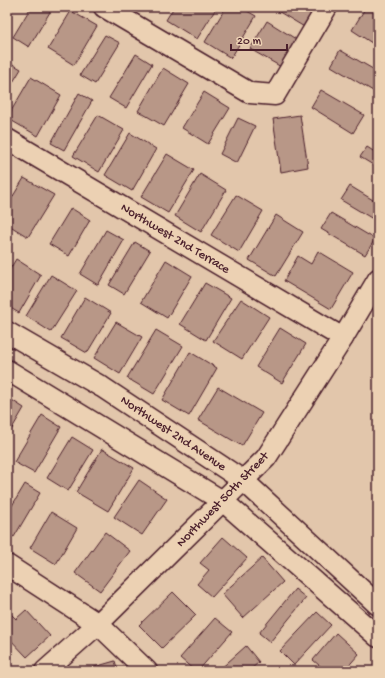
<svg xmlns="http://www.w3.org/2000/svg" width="385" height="678" viewBox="0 0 385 678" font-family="'Gochi Hand',sans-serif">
<rect width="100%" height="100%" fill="#e2c6ab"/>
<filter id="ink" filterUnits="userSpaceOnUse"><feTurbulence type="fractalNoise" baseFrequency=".025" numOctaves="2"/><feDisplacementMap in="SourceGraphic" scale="8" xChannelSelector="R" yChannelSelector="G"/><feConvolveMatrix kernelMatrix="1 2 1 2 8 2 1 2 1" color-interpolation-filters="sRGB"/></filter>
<g filter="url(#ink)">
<g fill="#b89787" stroke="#4a1f2b">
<path d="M 7,7 L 13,7 L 7,17 Z"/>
<path d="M 31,7 L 53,7 L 29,47 L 13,37 Z"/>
<path d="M 174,7 L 217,7 L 197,39 L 166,20 Z"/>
<path d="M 226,7 L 240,7 L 256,16 L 231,58 L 205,42 Z"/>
<path d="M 271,7 L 318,7 L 306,28 Z"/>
<path d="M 366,7 L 370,7 L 378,12 L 378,47 L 352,30 Z"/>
<path d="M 71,11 L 97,26 L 74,65 L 48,49 Z"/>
<path d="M 267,21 L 299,41 L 283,68 L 250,49 Z"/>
<path d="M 105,35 L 120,43 L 95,84 L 80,75 Z"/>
<path d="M 340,50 L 378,72 L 378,83 L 373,91 L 331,66 Z"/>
<path d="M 136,54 L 152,64 L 126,108 L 109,98 Z"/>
<path d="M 7,61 L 21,69 L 7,92 Z"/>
<path d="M 163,68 L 189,84 L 164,126 L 138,111 Z"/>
<path d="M 31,77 L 61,95 L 38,136 L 7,118 Z"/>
<path d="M 321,90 L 364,115 L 353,133 L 311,107 Z"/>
<path d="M 204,92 L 230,108 L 208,144 L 182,128 Z"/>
<path d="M 79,93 L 92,101 L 64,150 L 51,143 Z"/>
<path d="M 98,115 L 124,130 L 99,172 L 73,156 Z"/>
<path d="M 300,115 L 308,167 L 281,172 L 273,119 Z"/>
<path d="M 238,118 L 255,126 L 237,163 L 220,154 Z"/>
<path d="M 130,133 L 156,149 L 132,191 L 105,175 Z"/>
<path d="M 367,147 L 378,154 L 378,168 L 360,157 Z"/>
<path d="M 167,154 L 194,170 L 168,213 L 141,197 Z"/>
<path d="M 200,174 L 226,190 L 201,232 L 175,216 Z"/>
<path d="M 24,178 L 54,195 L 28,237 L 7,224 L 7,206 Z"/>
<path d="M 350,186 L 378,203 L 378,222 L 341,200 Z"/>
<path d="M 236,195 L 263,211 L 239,252 L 211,235 Z"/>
<path d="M 71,208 L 90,220 L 69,256 L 49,244 Z"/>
<path d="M 331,213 L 375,239 L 365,255 L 321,229 Z"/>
<path d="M 276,215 L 303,232 L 276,276 L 249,260 Z"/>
<path d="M 106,230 L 124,240 L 98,285 L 80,274 Z"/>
<path d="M 135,242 L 150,251 L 124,294 L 109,285 Z"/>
<path d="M 318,251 L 353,272 L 331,309 L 284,281 L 298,256 L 311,264 Z"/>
<path d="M 16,259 L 41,275 L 19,313 L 7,306 L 7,274 Z"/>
<path d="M 166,260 L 192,276 L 167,318 L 141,302 Z"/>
<path d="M 51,275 L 77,291 L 51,332 L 26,316 Z"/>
<path d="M 205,283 L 231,298 L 206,340 L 180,324 Z"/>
<path d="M 85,297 L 111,313 L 87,353 L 61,338 Z"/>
<path d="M 241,299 L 269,317 L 242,359 L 213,341 Z"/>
<path d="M 116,322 L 142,337 L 120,374 L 94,358 Z"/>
<path d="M 280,328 L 306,344 L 282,383 L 256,367 Z"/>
<path d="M 156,330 L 183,346 L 154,394 L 127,378 Z"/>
<path d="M 190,352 L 217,368 L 189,416 L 162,400 Z"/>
<path d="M 218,387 L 262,413 L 242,446 L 198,420 Z"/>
<path d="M 7,397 L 24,408 L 7,437 Z"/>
<path d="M 42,415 L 61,427 L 34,473 L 14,462 Z"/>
<path d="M 72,437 L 93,450 L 68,491 L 47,478 Z"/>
<path d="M 102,449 L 134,468 L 108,511 L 76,492 Z"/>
<path d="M 139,480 L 167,499 L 142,535 L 114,517 Z"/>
<path d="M 25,484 L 40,493 L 14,537 L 7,533 L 7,514 Z"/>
<path d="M 51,512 L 77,528 L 56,564 L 30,548 Z"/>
<path d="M 105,532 L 130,551 L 100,591 L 75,573 Z"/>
<path d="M 223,537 L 247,558 L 212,597 L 197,584 L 209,570 L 200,563 Z"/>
<path d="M 262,558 L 283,582 L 243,618 L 222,594 Z"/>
<path d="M 295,589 L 306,598 L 270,642 L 259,633 Z"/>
<path d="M 173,592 L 196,615 L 162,648 L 139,625 Z"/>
<path d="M 7,610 L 16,619 L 26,610 L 50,636 L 27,657 L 7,636 Z"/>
<path d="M 317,612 L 331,625 L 294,665 L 280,651 Z"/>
<path d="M 215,618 L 232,632 L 198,671 L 195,671 L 180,658 Z"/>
<path d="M 336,633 L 359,654 L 344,671 L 326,671 L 313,660 Z"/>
<path d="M 246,646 L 259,662 L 249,671 L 218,671 Z"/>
<path d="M 115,661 L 118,671 L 91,671 L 91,668 Z"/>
<path d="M 7,663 L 12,669 L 9,671 L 7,671 Z"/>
</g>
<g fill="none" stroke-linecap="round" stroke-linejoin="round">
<defs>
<g id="minor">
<path d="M 104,7 L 250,93 L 275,95 L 327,7"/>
<path d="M 7,139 L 343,338"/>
<path d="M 7,332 L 102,387 L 244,481 L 378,605"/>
<path d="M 7,370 L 224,502 L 378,637"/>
<path d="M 7,565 L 98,624 L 147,671"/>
<path d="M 45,671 L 98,624 L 266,458 L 343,338 L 378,279"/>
</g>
</defs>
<use href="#minor" stroke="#4a1f2b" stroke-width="23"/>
<use href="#minor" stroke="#ecd1b3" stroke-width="20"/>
</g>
</g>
<g text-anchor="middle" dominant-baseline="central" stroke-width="4" stroke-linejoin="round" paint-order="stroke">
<g font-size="13" fill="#4a1f2b" stroke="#ecd1b3">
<text transform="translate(175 239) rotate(31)">Northwest 2nd Terrace</text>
<text transform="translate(173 434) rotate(34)">Northwest 2nd Avenue</text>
<text transform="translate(223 500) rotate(-46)">Northwest 50th Street</text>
</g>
</g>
<rect width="385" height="678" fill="none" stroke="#ecd1b3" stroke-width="24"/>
<rect x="12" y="12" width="361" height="654" fill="none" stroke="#4a1f2b" stroke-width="1.5" filter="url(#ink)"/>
<path d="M231 44v6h56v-6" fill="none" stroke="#4a1f2b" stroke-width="2"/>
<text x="237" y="44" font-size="12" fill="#4a1f2b" stroke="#ecd1b3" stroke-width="3" paint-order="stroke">20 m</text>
</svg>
